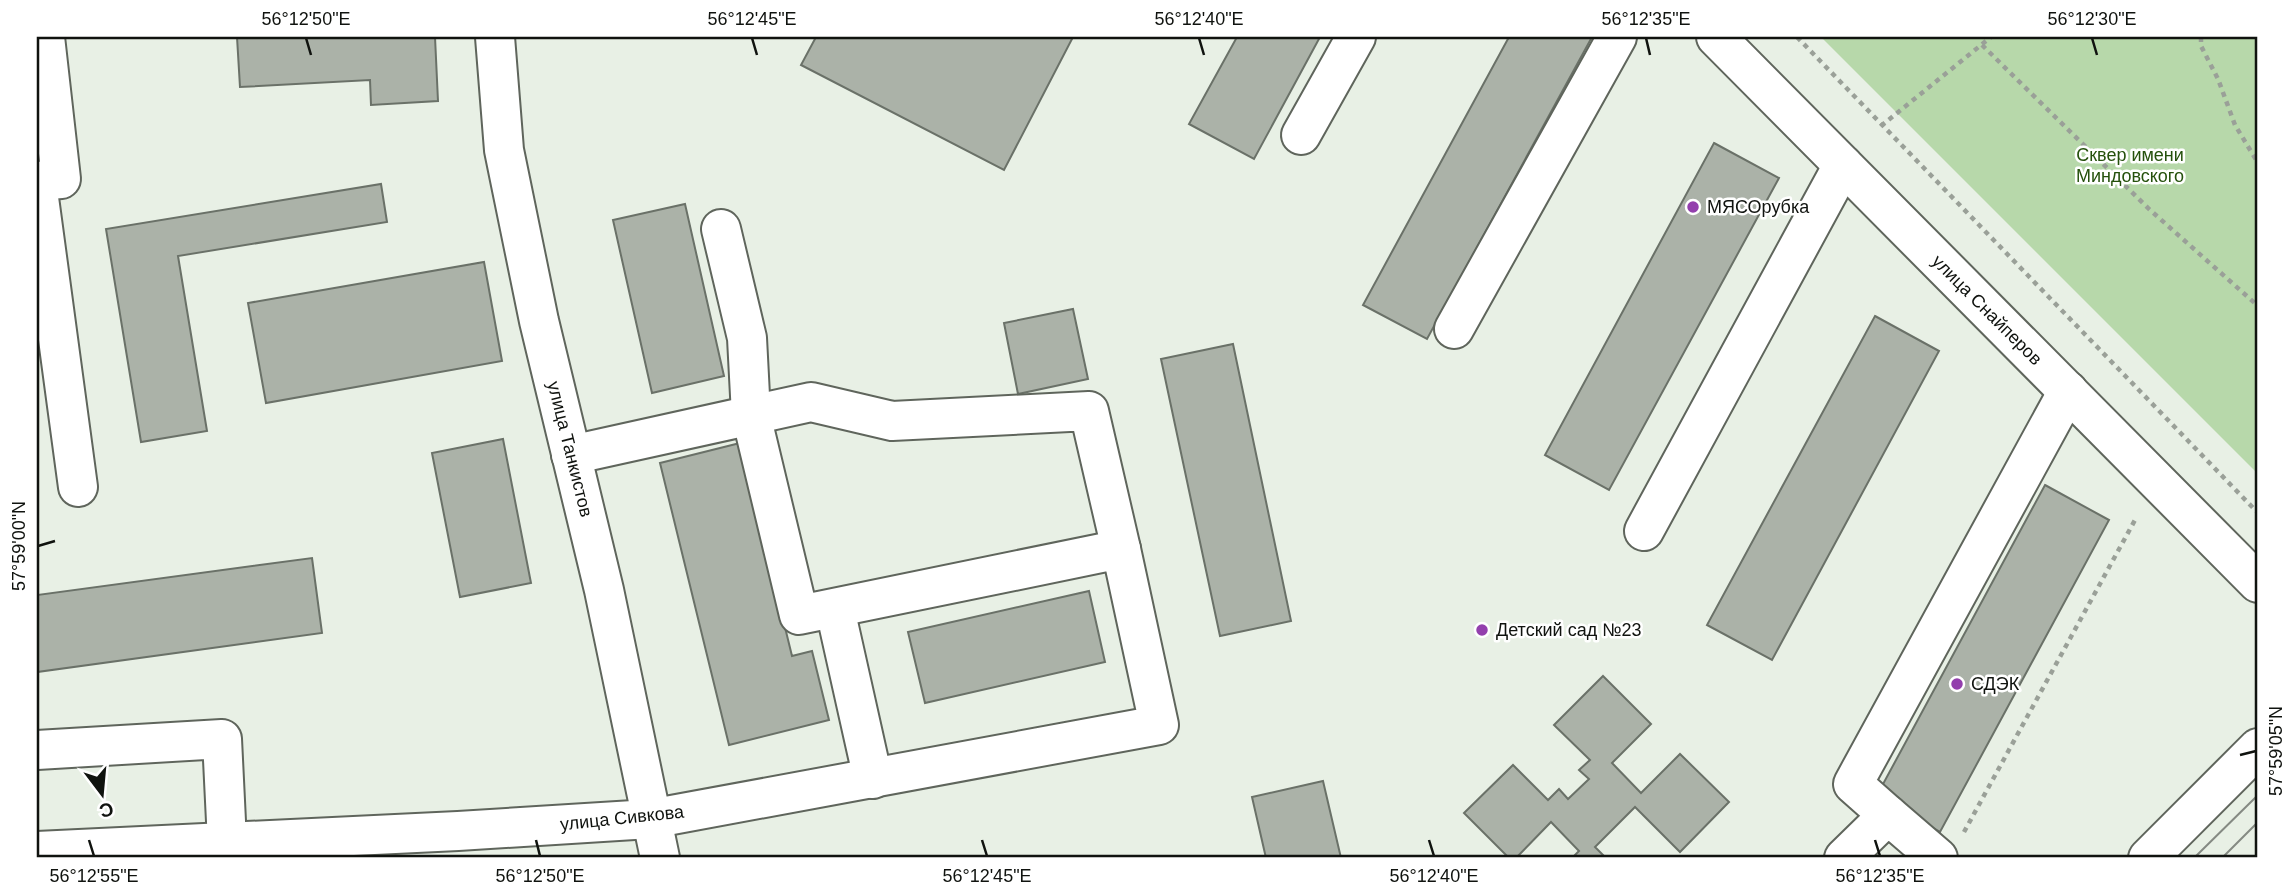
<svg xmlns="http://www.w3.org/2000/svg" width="2295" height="895" viewBox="0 0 2295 895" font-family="Helvetica,sans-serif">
<rect width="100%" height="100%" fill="#e8f0e5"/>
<path fill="#b7d8aa" d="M 1821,37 L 2258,37 L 2258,474 Z"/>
<g fill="#abb2a8" stroke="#6a7168" stroke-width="2">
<path d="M 237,37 L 435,37 L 438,101 L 371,105 L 370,80 L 240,87 Z"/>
<path d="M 816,37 L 1073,37 L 1004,170 L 801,65 Z"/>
<path d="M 1237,37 L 1320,37 L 1254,159 L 1189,124 Z"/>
<path d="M 1509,37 L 1592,37 L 1427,339 L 1363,305 Z"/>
<path d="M 1714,143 L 1779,178 L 1609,490 L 1545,455 Z"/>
<path d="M 381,184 L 387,222 L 178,256 L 207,431 L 141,442 L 106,229 Z"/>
<path d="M 685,204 L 724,376 L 652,393 L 613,220 Z"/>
<path d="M 484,262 L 502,361 L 266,403 L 248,303 Z"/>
<path d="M 1073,309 L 1088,379 L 1018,394 L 1004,323 Z"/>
<path d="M 1875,316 L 1939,351 L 1772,660 L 1707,625 Z"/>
<path d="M 1233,344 L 1291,621 L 1220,636 L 1161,359 Z"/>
<path d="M 503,439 L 531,583 L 460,597 L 432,453 Z"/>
<path d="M 740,443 L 792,656 L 812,651 L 829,720 L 729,745 L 660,463 Z"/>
<path d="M 2045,485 L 2109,520 L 1940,832 L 1876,797 Z"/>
<path d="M 312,558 L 322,633 L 37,672 L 37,595 Z"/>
<path d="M 1089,591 L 1105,662 L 925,703 L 908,632 Z"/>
<path d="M 1603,676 L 1651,724 L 1612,763 L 1641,793 L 1680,754 L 1729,802 L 1680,852 L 1635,807 L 1595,847 L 1606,858 L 1572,858 L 1579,851 L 1551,822 L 1516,858 L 1509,858 L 1464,813 L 1513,765 L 1548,800 L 1559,789 L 1568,799 L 1589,779 L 1579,770 L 1590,760 L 1554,725 Z"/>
<path d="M 1323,781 L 1341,858 L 1266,858 L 1252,797 Z"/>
</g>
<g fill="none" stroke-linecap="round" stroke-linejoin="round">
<defs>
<g id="minor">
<path d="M 495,37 L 504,150 L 539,321 L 604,590 L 660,858"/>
<path d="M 1716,37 L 2258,583"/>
<path d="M 1301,135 L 1356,37"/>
<path d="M 37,181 L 61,179 L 45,37"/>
<path d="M 37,183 L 78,487"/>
<path d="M 1454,329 L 1617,37"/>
<path d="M 571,455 L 811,402 L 892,421 L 1089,411 L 1121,549"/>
<path d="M 1644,531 L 1843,165"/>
<path d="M 835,609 L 873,779"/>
<path d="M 37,750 L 222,739 L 227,842"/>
<path d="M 1888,815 L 1853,784 L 2068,391"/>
<path d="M 37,851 L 458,831 L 650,819 L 1159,725 L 1121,549 L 799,615 L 751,415 L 747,338 L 721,229"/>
<path d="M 1844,858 L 1888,815 L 1938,858"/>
</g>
<path id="major" d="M 2148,858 L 2258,748"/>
</defs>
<use href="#minor" stroke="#5f655c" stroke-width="42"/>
<use href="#major" stroke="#5f655c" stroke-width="42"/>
<g stroke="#9aa098" stroke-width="4.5" stroke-dasharray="5 5" stroke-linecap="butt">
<path d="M 1797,37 L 2258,513"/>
<path d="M 2201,37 L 2201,46 L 2218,79 L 2235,125 L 2258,163"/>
<path d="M 1982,45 L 2149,209 L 2258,306"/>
<path d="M 1881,126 L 1991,37"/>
<path d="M 1964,832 L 2135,520"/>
</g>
<use href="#minor" stroke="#fff" stroke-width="38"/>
<use href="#major" stroke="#fff" stroke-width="38"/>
<g stroke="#858a83" stroke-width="2">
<path d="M 2194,858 L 2258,795"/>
<path d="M 2222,858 L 2258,822"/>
</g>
</g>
<path fill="none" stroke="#10130f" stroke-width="2.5" d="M 306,38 L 311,55M 752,38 L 757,55M 1199,38 L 1204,55M 1646,38 L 1650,55M 2092,38 L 2097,55M 38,546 L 55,541M 2240,755 L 2256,751M 89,840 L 94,856M 536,840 L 540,856M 982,840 L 987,856M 1429,840 L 1434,856M 1875,840 L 1880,856"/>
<g fill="#933fad" stroke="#fff" stroke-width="2.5">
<circle cx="1693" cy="207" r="7"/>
<circle cx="1482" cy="630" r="7"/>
<circle cx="1957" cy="684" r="7"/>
</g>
<g text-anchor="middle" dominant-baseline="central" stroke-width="5" stroke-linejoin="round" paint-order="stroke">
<g font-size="18" fill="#25510c" stroke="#fff">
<text x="2130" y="155">Сквер имени<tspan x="2130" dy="21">Миндовского</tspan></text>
</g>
<g font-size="18" fill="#10130f" stroke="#fff" text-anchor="start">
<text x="1707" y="207">МЯСОрубка</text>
<text x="1496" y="630">Детский сад №23</text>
<text x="1971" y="684">СДЭК</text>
</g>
<g font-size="18" fill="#10130f" stroke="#fff">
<text transform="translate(1987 310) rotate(45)">улица Снайперов</text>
<text transform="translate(570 449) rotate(76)">улица Танкистов</text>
<text transform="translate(622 818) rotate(-6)">улица Сивкова</text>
</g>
</g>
<rect width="2295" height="895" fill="none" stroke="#ffffff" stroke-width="77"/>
<g transform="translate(102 794) rotate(164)" stroke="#ffffff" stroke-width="5" paint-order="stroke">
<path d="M0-5L12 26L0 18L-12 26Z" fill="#10130f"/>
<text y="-10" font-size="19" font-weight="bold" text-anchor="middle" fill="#10130f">С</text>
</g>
<rect x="38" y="38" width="2218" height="818" fill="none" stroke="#10130f" stroke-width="2.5"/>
<g font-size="18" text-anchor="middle" fill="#10130f">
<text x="306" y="25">56°12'50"E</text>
<text x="752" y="25">56°12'45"E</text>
<text x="1199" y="25">56°12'40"E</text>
<text x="1646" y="25">56°12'35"E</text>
<text x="2092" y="25">56°12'30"E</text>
<text transform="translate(19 546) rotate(-90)" y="6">57°59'00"N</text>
<text transform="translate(2276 751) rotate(-90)" y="6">57°59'05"N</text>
<text x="94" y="882">56°12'55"E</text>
<text x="540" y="882">56°12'50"E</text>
<text x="987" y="882">56°12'45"E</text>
<text x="1434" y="882">56°12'40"E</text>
<text x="1880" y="882">56°12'35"E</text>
</g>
</svg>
